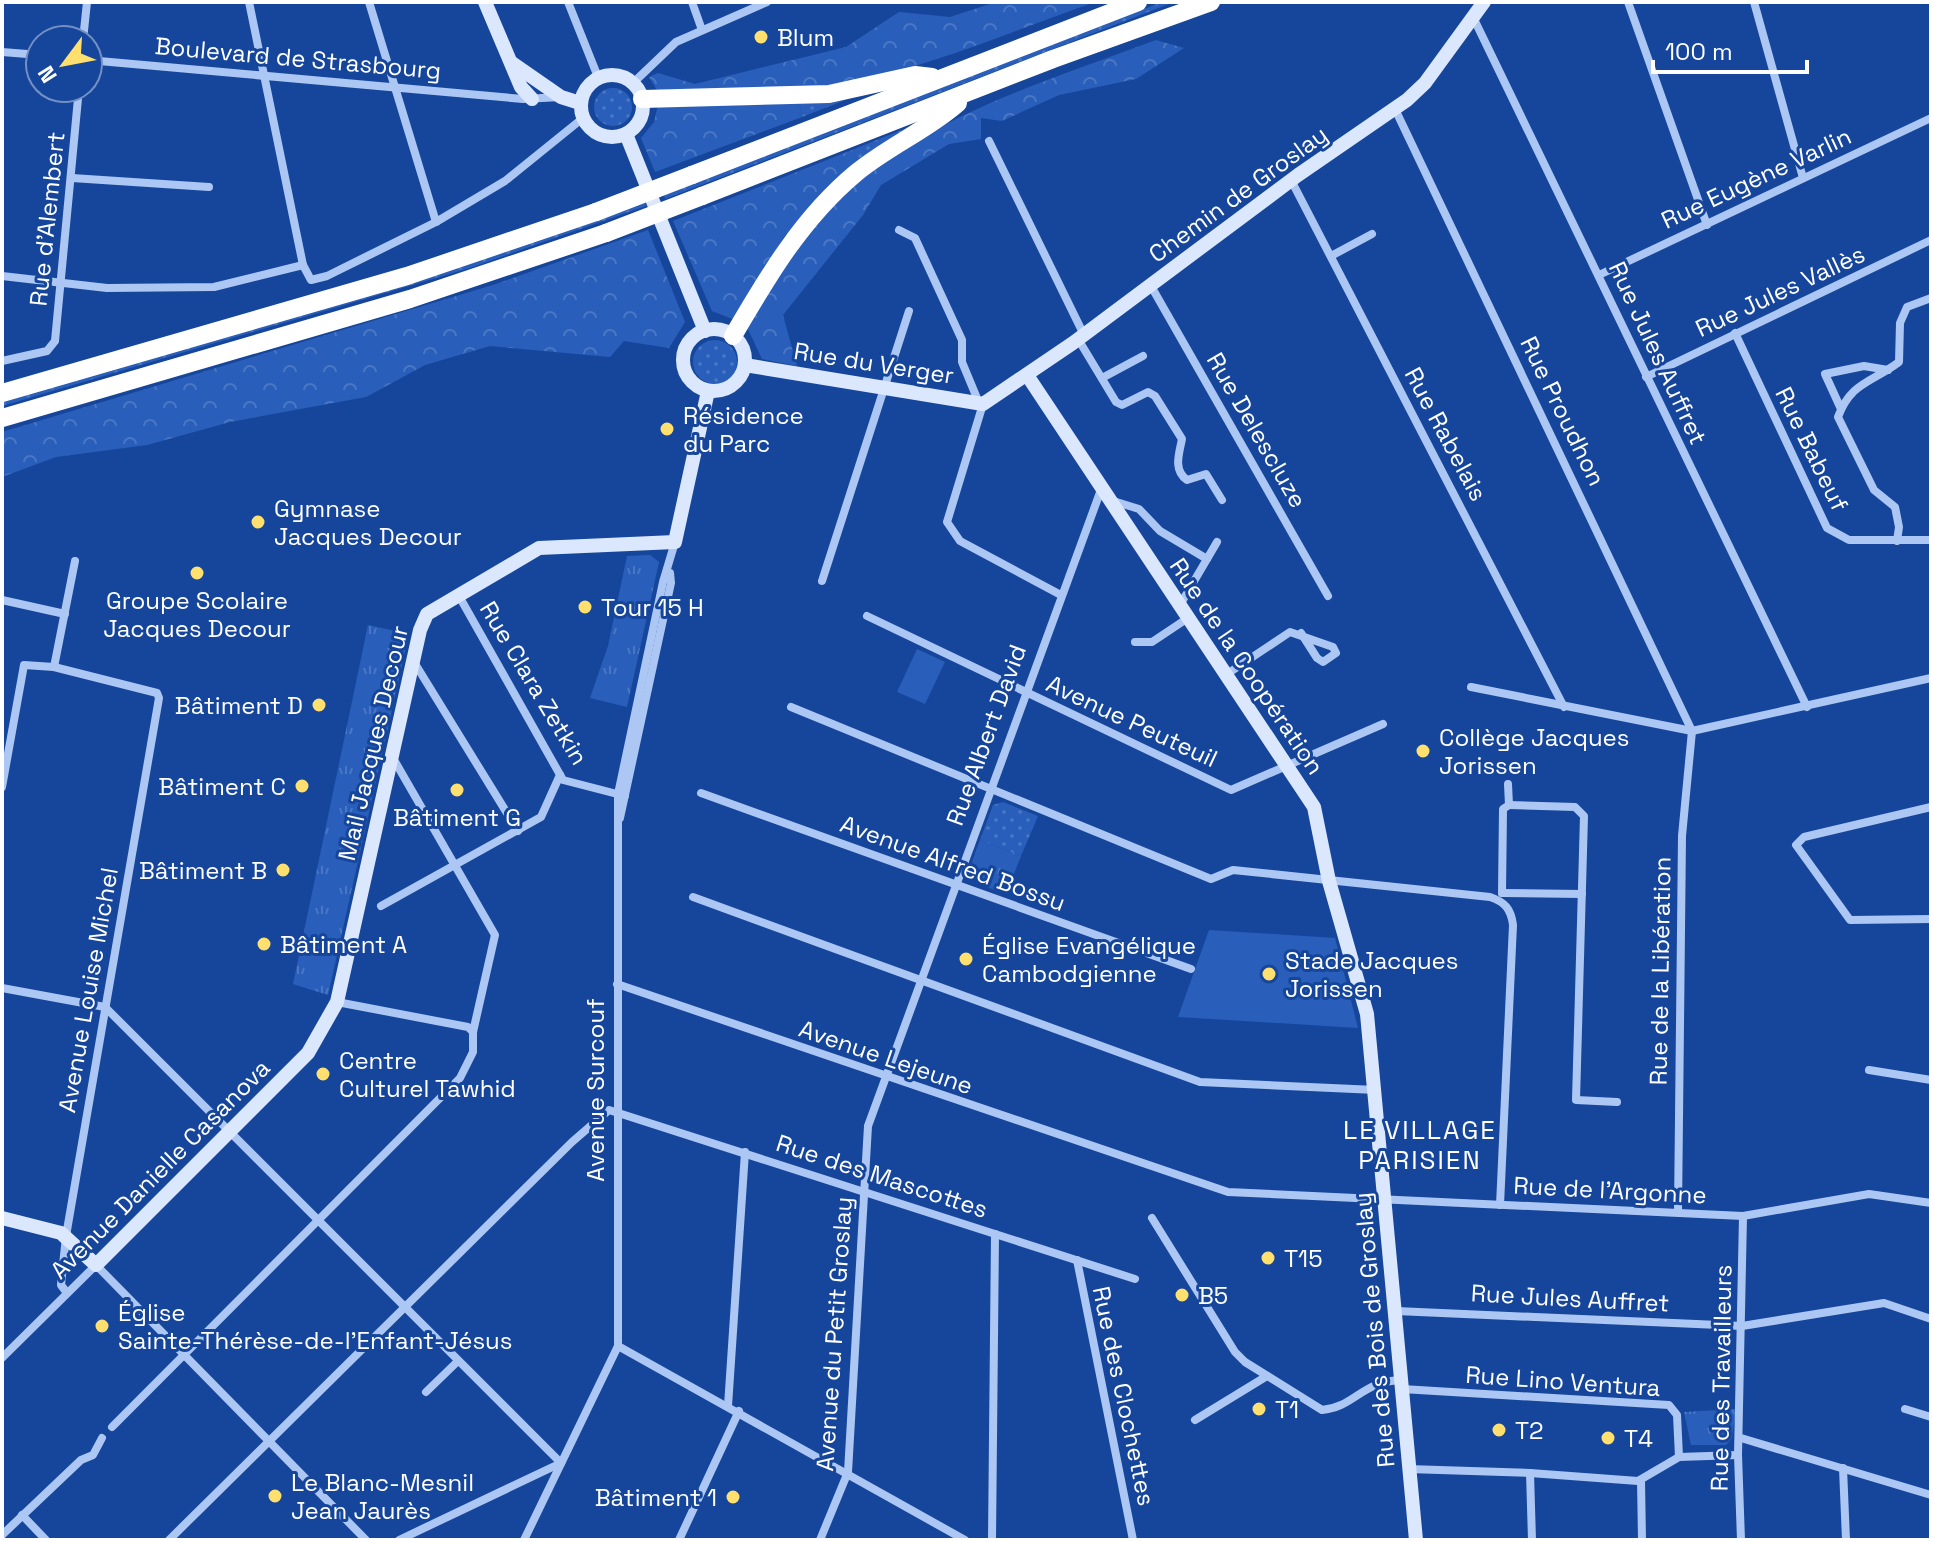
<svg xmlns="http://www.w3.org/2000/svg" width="1933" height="1542" viewBox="0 0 1933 1542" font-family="'Space Grotesk',sans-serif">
<defs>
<pattern id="grass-dots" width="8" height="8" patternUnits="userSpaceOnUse" patternTransform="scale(2)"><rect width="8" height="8" fill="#295fba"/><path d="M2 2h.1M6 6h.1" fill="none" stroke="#4977c4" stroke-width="1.8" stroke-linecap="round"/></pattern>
<pattern id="forest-crowns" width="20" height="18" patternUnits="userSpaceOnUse" patternTransform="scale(2)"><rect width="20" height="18" fill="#295fba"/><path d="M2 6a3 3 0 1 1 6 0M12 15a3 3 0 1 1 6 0" fill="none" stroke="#4977c4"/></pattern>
<pattern id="park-tufts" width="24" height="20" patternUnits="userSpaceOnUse" patternTransform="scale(2)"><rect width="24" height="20" fill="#295fba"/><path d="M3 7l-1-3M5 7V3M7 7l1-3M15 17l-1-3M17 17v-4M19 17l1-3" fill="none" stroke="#4977c4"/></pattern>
</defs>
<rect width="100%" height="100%" fill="#16469c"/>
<g fill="url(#grass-dots)">
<path d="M 1162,2 L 1174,2 L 665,199 L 664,195 Z"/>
<circle cx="613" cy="107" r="19"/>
<path d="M 853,97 L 802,117 L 799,101 Z"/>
<path d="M 914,125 L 858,162 L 852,150 Z"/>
<path d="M 645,202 L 646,206 L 470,268 L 2,406 L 2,401 Z"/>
<circle cx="715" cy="362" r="22"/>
<path d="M 1003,802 L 1038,816 L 1021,856 L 980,840 L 993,805 Z"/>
</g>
<g fill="url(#forest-crowns)">
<path d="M 996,2 L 1095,2 C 1003,34 907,78 809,88 C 760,94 707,90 657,90 L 649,77 L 658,73 L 695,84 L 846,47 L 899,12 L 950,17 Z"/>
<path d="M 1156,40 L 1184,48 L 1136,79 L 1059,95 L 1002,121 L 981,118 L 981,139 L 949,144 L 881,185 L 863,215 L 783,315 L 797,366 L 762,359 L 746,325 C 767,293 786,258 810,228 C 894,125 1037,85 1156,40 Z"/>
<path d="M 799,101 L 802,117 L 655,172 L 641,138 L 654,122 L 658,105 Z"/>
<path d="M 852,150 L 858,162 L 784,237 L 738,315 L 735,320 L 712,311 L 673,221 Z"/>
<path d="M 648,230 L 685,322 L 669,348 L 624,341 L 610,357 L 490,346 L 425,365 L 366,397 L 230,422 L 147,445 L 56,457 L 2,477 L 2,432 L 493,285 Z"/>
</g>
<g fill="url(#park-tufts)">
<path d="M 650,555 L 659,562 L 627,707 L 590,698 L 608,646 L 627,556 Z"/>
<path d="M 368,625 L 409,634 L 328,995 L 293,984 Z"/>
<path d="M 980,840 L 1021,856 L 1006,894 L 978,884 L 969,870 Z"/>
<path d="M 1736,1409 L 1732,1438 L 1726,1445 L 1691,1445 L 1684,1412 Z"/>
</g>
<g fill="#295fba">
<path d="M 917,649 L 945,662 L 925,704 L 897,692 Z"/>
<path d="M 1209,930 L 1335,938 L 1358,1028 L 1178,1017 Z"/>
<path d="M 310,951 L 326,956 L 317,989 L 301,983 Z"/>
</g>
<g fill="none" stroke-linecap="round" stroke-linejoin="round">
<g stroke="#acc7f3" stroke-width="8">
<path d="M 249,2 L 303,265 L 311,280 L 327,276 L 436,222 L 505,181 L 583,118"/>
<path d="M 369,2 L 436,222"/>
<path d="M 568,2 L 598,77"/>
<path d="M 692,2 L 702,30"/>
<path d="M 1628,2 L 1707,225"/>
<path d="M 1754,2 L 1803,178"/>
<path d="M 1473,17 L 1807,707"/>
<path d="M 83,40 L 87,2"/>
<path d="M 2,52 L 40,55"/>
<path d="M 88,60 L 523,99 L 561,97"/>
<path d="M 633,83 L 676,42 L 767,2"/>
<path d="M 1395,109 L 1692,731 L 1682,836 L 1678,1212"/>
<path d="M 989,141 L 1084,335"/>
<path d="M 72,178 L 209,187"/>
<path d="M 1291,180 L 1564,707"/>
<path d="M 899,230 L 915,238 L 962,340 L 962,362 L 979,403"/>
<path d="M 1331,256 L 1372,234"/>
<path d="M 1599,275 L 1931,118"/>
<path d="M 2,276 L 107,288 L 214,287 L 303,265"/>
<path d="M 1151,286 L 1328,596"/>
<path d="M 1735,333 L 1827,528 L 1849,540 L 1931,540"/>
<path d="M 1078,339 L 1116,402 L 1122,405 L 1148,392 L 1155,396 L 1182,439 C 1179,454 1173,470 1187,480 L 1206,474 L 1222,500"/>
<path d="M 2,361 L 47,351 L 55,341 L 79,88"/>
<path d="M 1646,377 L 1931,240"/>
<path d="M 1102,378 L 1143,356"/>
<path d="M 983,404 L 947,522 L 960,541 L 1059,594"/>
<path d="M 1841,409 L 1825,374 L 1864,366 L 1888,370"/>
<path d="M 1110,500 L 1139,509 L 1160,531 L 1207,559"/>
<path d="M 1897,541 L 1899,527 L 1895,507 L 1874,490 L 1838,417 C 1851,382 1871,383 1899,362 L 1900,323 L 1907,307 L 1931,298"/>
<path d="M 822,581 L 909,311"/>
<path d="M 459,596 L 563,780 L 625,796"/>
<path d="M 2,600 L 65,614"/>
<path d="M 1180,605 L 1217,542"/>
<path d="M 867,616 L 1231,790 L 1383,724"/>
<path d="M 1135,642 L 1152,642 L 1188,618"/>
<path d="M 414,662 L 518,831"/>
<path d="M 54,667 L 75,561"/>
<path d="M 1227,674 L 1290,632 L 1333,647 L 1336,653 L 1323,662 L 1317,658 L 1301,633"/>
<path d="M 1471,687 L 1692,731 L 1931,678"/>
<path d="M 791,707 L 1211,879 L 1233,870 L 1490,897 C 1505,902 1511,909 1513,925 L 1500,1205"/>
<path d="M 2,787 L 24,665 L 54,667 L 157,693 L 159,698 L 66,1236 L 61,1285 L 67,1293"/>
<path d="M 701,793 L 1191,969"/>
<path d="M 1509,805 L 1575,807 L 1584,816 L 1576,1100 L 1617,1102"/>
<path d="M 1931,807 L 1804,837 L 1796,845 L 1850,920 L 1931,919"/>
<path d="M 620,818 L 671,583 L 670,573"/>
<path d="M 1502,893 L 1503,809 L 1509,805 L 1508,784"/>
<path d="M 1502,893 L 1582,894"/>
<path d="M 693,897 L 1200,1082 L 1376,1090"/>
<path d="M 381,906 L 541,817 L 560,775"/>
<path d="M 617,984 L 1228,1192 L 1743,1216 L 1869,1194 L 1931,1203"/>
<path d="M 2,988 L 105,1007 L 561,1463"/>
<path d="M 337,1002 L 468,1027 L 473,1032"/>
<path d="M 1869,1070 L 1931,1080"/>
<path d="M 1152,1218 L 1235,1352 L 1245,1362 L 1322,1410 C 1355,1407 1361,1381 1402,1380"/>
<path d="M 1077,1260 L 1133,1540"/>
<path d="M 1396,1311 L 1742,1326 L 1884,1303 L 1931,1319"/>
<path d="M 618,1346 L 965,1540"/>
<path d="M 2,1358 L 96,1265 L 366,1540"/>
<path d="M 1402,1389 L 1669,1405 L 1677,1415 L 1679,1457"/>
<path d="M 426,1392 L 458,1361"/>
<path d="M 728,1406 L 745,1152"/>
<path d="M 1905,1409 L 1931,1417"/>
<path d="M 1195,1420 L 1267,1376"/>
<path d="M 112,1427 L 460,1078 L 473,1052 L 473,1032 L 495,935 L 393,758"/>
<path d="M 1741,1438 L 1931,1495"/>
<path d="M 1679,1457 L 1738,1455"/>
<path d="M 1843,1468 L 1846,1540"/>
<path d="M 1408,1469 L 1530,1473 L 1638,1481 L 1679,1457"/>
<path d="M 1530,1473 L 1532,1540"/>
<path d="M 1641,1480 L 1642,1540"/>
<path d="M 22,1515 L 46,1540"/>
<path d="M 2,1535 L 81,1460 L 93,1455 L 102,1438"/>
<path d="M 169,1540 L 572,1142 L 609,1110 L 1135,1279"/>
<path d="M 399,1540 L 561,1463"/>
<path d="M 524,1540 L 618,1346 L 618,794 L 663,582 L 675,542"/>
<path d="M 679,1540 L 739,1411"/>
<path d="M 820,1540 L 848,1472 L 868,1126 L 1102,487"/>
<path d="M 992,1540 L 995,1234"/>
<path d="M 1741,1540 L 1738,1455 L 1743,1216"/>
</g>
<g stroke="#dbe7fc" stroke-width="14">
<path d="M 485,2 L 521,87 L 532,99"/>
<path d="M 512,63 L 561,97 L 580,103"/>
<circle cx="612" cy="106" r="31"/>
<path d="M 626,134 L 705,331"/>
<circle cx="714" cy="360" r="31"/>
<path d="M 745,365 L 983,404 L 1073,343 L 1298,175 L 1407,100 L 1425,83 L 1484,2"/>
<path d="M 1027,375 L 1314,807 L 1329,881 L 1367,1014 L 1416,1540"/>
<path d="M 2,1218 L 61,1233 L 96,1265 L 308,1053 L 337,1002 L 420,630 L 427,614 L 539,548 L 675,542 L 708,391"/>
</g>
<g stroke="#fff" stroke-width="18">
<path d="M 642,99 L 829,94 L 915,75 L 932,77"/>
<path d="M 692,175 L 1138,2"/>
<path d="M 702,196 L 1053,59 L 1211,2"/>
<path d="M 733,336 C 768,276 802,218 856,173 C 887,147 929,129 958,103"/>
<path d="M 2,393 L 407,276 L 596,212"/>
<path d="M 2,418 L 410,299 L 606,233"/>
</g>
<g stroke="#fff" stroke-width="18">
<path d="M 596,212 L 692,175"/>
<path d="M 606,233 L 702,196"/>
</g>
</g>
<g fill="#ffe06e" stroke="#16469c" stroke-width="3">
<circle cx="761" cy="37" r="8"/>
<circle cx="667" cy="429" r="8"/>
<circle cx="258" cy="522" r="8"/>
<circle cx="197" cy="573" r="8"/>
<circle cx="585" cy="607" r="8"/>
<circle cx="319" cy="705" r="8"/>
<circle cx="1423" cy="751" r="8"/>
<circle cx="302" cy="786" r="8"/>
<circle cx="457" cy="790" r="8"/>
<circle cx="283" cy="870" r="8"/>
<circle cx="264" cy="944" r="8"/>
<circle cx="966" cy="959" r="8"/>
<circle cx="1269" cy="974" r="8"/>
<circle cx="323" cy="1074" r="8"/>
<circle cx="1268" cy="1258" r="8"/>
<circle cx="1182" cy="1295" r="8"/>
<circle cx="102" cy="1326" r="8"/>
<circle cx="1259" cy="1409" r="8"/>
<circle cx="1499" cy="1430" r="8"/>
<circle cx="1608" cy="1438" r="8"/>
<circle cx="275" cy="1496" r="8"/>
<circle cx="733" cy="1497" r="8"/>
</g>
<g text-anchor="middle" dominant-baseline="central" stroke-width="6" stroke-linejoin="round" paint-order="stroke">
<g font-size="24" fill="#fff" stroke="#16469c" text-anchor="start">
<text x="777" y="37">Blum</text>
<text x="683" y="415">Résidence<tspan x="683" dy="28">du Parc</tspan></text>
<text x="274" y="508">Gymnase<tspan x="274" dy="28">Jacques Decour</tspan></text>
<text x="197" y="600" text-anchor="middle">Groupe Scolaire<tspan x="197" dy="28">Jacques Decour</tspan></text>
<text x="601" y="607">Tour 15 H</text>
<text x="303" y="705" text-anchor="end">Bâtiment D</text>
<text x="1439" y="737">Collège Jacques<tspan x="1439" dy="28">Jorissen</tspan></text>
<text x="286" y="786" text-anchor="end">Bâtiment C</text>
<text x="457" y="817" text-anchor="middle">Bâtiment G</text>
<text x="267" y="870" text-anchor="end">Bâtiment B</text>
<text x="280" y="944">Bâtiment A</text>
<text x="982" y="945">Église Evangélique<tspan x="982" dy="28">Cambodgienne</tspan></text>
<text x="1285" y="960">Stade Jacques<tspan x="1285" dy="28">Jorissen</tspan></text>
<text x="339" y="1060">Centre<tspan x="339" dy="28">Culturel Tawhid</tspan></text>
<text x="1284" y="1258">T15</text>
<text x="1198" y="1295">B5</text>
<text x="118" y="1312">Église<tspan x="118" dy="28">Sainte-Thérèse-de-l'Enfant-Jésus</tspan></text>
<text x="1275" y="1409">T1</text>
<text x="1515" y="1430">T2</text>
<text x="1624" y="1438">T4</text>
<text x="291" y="1482">Le Blanc-Mesnil<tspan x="291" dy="28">Jean Jaurès</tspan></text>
<text x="717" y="1497" text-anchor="end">Bâtiment 1</text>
</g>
<g font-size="24" fill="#fff" stroke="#16469c">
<text transform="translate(298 58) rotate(5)">Boulevard de Strasbourg</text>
<text transform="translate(1756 178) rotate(-25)">Rue Eugène Varlin</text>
<text transform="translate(1238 194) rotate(-36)">Chemin de Groslay</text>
<text transform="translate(47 219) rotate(-84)">Rue d'Alembert</text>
<text transform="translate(1780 291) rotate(-25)">Rue Jules Vallès</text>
<text transform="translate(1658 353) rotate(65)">Rue Jules Auffret</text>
<text transform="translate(874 363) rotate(9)">Rue du Verger</text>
<text transform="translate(1563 411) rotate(64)">Rue Proudhon</text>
<text transform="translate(1257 430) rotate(60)">Rue Delescluze</text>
<text transform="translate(1446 434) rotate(62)">Rue Rabelais</text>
<text transform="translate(1812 449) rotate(64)">Rue Babeuf</text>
<text transform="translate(1247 666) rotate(56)">Rue de la Coopération</text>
<text transform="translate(534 683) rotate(59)">Rue Clara Zetkin</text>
<text transform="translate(1132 721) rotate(25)">Avenue Peuteuil</text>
<text transform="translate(986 735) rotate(-70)">Rue Albert David</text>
<text transform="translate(373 743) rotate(-77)">Mail Jacques Decour</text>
<text transform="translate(953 863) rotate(20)">Avenue Alfred Bossu</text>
<text transform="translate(1660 971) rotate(-89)">Rue de la Libération</text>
<text transform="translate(88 990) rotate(-80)">Avenue Louise Michel</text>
<text transform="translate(886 1057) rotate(19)">Avenue Lejeune</text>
<text transform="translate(595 1090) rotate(-90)">Avenue Surcouf</text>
<text transform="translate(160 1169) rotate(-45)">Avenue Danielle Casanova</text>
<text transform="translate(882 1176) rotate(18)">Rue des Mascottes</text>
<text transform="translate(1610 1190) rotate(3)">Rue de l'Argonne</text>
<text transform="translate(1570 1298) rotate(3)">Rue Jules Auffret</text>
<text transform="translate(1374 1330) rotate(-95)">Rue des Bois de Groslay</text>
<text transform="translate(834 1334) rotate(-86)">Avenue du Petit Groslay</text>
<text transform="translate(1721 1378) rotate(-89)">Rue des Travailleurs</text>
<text transform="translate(1563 1381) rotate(4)">Rue Lino Ventura</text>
<text transform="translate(1124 1396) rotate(78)">Rue des Clochettes</text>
</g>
<g font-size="26" letter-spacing="2" fill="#fff" stroke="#16469c">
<text x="1420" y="1130">LE VILLAGE<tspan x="1420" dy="30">PARISIEN</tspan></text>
</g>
</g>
<rect width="1933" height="1542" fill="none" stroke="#ffffff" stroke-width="8"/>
<g transform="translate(64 64) rotate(238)"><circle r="38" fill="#16469c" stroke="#7390c4" stroke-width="2"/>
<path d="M0-6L14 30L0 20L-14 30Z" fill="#ffe06e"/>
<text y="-12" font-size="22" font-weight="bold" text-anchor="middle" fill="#ffffff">N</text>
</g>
<path d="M1653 60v12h154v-12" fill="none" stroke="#ffffff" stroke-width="4"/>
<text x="1665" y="60" font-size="24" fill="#ffffff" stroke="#16469c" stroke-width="6" paint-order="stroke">100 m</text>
</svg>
